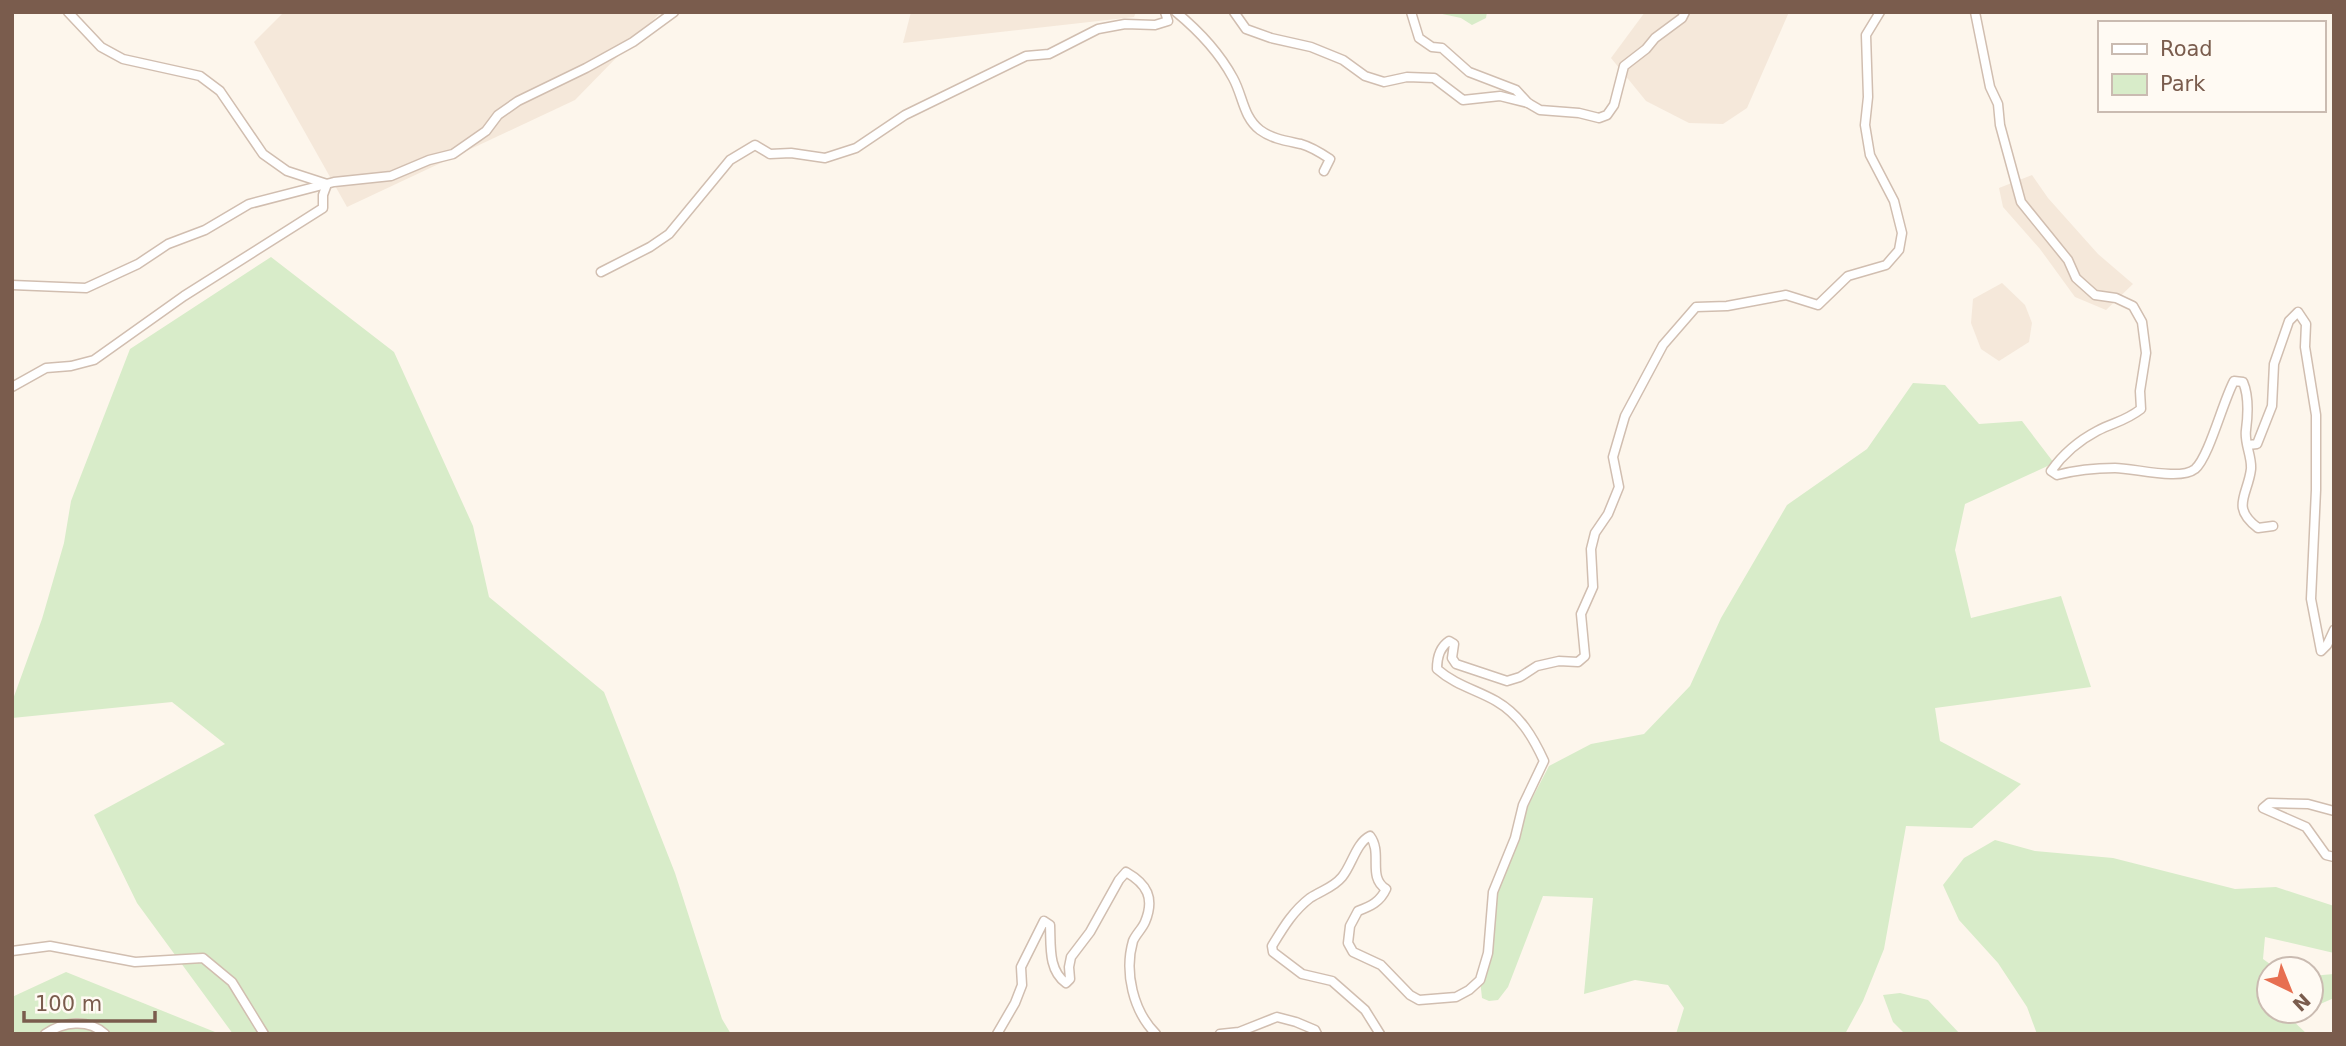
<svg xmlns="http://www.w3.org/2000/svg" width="2346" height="1046" viewBox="0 0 2346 1046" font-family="'DejaVu Sans',sans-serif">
<rect width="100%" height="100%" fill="#fdf6ec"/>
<g fill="#f5e8da">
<path d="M 284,12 L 661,12 L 575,100 L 347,207 L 254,42 Z"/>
<path d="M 911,12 L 1136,12 L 1134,17 L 903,43 Z"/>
<path d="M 1645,12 L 1789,12 L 1747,108 L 1723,124 L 1689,123 L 1646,101 L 1611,58 Z"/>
<path d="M 2032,175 L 2048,198 L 2098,254 L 2133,284 L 2106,310 L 2075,297 L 2040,249 L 2003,207 L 1999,188 Z"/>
<path d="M 2002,283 L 2025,305 L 2032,323 L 2029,342 L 1999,361 L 1981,349 L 1971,323 L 1973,299 Z"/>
</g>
<g fill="#d8ecc9">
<path d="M 1433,12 L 1487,12 L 1486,18 L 1472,25 L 1461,18 Z"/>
<path d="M 271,257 L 394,352 L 473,526 L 489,597 L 604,692 L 675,873 L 722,1019 L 731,1034 L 233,1034 L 137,903 L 94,815 L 225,744 L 172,702 L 12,718 L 12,702 L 42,619 L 64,543 L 71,501 L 130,349 Z"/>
<path d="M 1913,383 L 1945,385 L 1979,424 L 2022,421 L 2054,463 L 1965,504 L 1955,550 L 1971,618 L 2061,596 L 2091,687 L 1935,708 L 1940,741 L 2021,784 L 1972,828 L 1906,826 L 1884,949 L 1863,1001 L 1845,1034 L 1676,1034 L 1684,1008 L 1668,985 L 1635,980 L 1584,994 L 1593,898 L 1543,896 L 1508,987 L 1498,1000 L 1489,1001 L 1482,998 L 1480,980 L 1493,892 L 1518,840 L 1526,810 L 1549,766 L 1591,744 L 1644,734 L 1690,686 L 1721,618 L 1787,505 L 1867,449 Z"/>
<path d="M 1995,840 L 2035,851 L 2113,858 L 2235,889 L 2276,887 L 2334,906 L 2334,953 L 2265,937 L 2263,959 L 2277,969 L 2269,969 L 2269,1011 L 2305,1011 L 2290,1018 L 2307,1034 L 2037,1034 L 2027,1007 L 1998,963 L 1959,920 L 1943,885 L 1964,858 Z"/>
<path d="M 66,972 L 220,1034 L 12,1034 L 12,997 Z"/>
<path d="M 2334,974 L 2334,998 L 2311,1008 L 2311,976 Z"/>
<path d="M 1900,993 L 1928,1000 L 1960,1034 L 1905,1034 L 1893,1022 L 1883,995 Z"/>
</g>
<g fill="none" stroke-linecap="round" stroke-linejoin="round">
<defs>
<g id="street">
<path d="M 1176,12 C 1199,31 1219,52 1233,78 C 1243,96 1243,117 1260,130 C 1272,139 1287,141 1301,144 C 1312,147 1321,153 1330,159 L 1324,171"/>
<path d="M 1234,12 L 1246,29 L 1271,38 L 1311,47 L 1343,60 L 1365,76 L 1384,82 L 1407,77 L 1434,78 L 1463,100 L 1500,96 L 1528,103"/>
<path d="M 1411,12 L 1419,38 L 1432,47 L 1442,48 L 1469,72 L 1516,90 L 1528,103 L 1540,110 L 1579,113 L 1599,118 L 1607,115 L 1614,105 L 1624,66 L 1646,49 L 1655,38 L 1682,18 L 1685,12"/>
<path d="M 1975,12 L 1990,87 L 1998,104 L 2000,125 L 2021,202 L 2068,260 L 2076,278 L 2095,295 L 2116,298 L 2133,306 L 2142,322 L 2146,353 L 2140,391 L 2141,409 C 2124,422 2114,422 2097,431 C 2078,441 2063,454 2051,471 L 2057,475 C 2076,470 2095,468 2115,468 C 2134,468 2180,481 2195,469 C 2209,457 2223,401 2234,381 L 2243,382 C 2249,396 2248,415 2246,430 C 2244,443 2252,456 2251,469 C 2248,495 2230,507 2258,528 L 2273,526"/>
<path d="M 601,272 L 650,247 L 669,234 L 730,160 L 755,145 L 770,154 L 791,153 L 825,158 L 856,148 L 905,115 L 1026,56 L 1049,54 L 1098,29 L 1125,24 L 1155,25 L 1168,21 L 1165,12"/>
<path d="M 12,285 L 86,288 L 138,264 L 168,244 L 205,230 L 249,204 L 334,182 L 391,176 L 429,160 L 453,154 L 486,131 L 498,115 L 518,101 L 586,68 L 633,42 L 674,12"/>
<path d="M 12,387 L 46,368 L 71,366 L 94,360 L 184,296 L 323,208 L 323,195 L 327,184 L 287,171 L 263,154 L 220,91 L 200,76 L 123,59 L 101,47 L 68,12"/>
<path d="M 2248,445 L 2257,444 L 2272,406 L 2274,364 L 2289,321 L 2298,312 L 2306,324 L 2305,347 L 2316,415 L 2316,490 L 2311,599 L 2321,651 L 2327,645 L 2334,630"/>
<path d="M 2334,811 L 2308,804 L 2269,803 L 2263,808 L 2306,827 L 2326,855 L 2334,857"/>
<path d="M 12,951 L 50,946 L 135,962 L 203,958 L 232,982 L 264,1034"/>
<path d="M 45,1034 C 63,1022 88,1018 105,1034"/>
<path d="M 997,1034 L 1015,1003 L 1022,985 L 1021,967 L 1044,921 L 1050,925 C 1051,946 1048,970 1066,983 L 1070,979 L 1069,967 L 1071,957 L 1090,932 L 1119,880 L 1126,872 C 1147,884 1155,898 1145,922 C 1142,929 1136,934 1133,941 C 1124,972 1133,1011 1156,1034"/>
<path d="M 1220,1034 L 1239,1032 L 1277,1017 L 1296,1022 L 1315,1030 L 1317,1034"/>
<path d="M 1380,1034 L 1365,1010 L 1332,981 L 1302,974 L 1273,952 L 1272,946 C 1283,928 1293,911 1310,898 C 1322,890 1333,888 1342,877 C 1352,865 1356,843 1370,836 C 1383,853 1367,877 1386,889 C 1380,902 1371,906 1358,911 L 1350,926 L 1348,943 L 1353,952 L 1381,965 L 1410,995 L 1419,1000 L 1456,997 L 1469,990 L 1480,980 L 1488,953 L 1493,892 L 1515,838 L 1523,805 L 1544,761 C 1533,737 1520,715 1496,701 C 1477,690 1455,685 1437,669 C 1437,658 1440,647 1449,641 L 1454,644 L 1452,658 L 1456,664 L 1507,681 L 1520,677 L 1537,666 L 1559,661 L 1578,662 L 1585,656 L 1581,614 L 1593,587 L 1591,549 L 1595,533 L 1608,514 L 1619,487 L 1613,457 L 1625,416 L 1663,345 L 1696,307 L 1727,306 L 1786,295 L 1818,305 L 1848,276 L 1886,265 L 1899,250 L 1902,233 L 1894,201 L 1870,155 L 1865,125 L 1868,97 L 1866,35 L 1880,12"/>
</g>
</defs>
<use href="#street" stroke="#d1beb0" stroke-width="11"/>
<use href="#street" stroke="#fff" stroke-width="8"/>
</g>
<rect width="2346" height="1046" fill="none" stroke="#7a5c4d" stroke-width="28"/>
<rect x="2098" y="21" width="228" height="91" fill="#fffaf3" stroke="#cabbb1" stroke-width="2"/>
<rect x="2112" y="44" width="35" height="10" fill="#ffffff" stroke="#cabbb1" stroke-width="2"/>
<text x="2160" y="56" font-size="21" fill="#7a5c4d">Road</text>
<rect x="2112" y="74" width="35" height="21" fill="#d8ecc9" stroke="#cabbb1" stroke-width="2"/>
<text x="2160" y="91" font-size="21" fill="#7a5c4d">Park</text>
<g transform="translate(2290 990) rotate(137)"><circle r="33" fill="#fffaf3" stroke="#cabbb1" stroke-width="2"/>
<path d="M0-5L12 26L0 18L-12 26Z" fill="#e76f51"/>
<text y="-10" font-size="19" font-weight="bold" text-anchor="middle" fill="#7a5c4d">N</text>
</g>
<path d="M24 1011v10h131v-10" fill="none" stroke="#7a5c4d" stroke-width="3.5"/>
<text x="35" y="1011" font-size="21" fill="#7a5c4d" stroke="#fffaf3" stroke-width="5" paint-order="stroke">100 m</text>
</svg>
